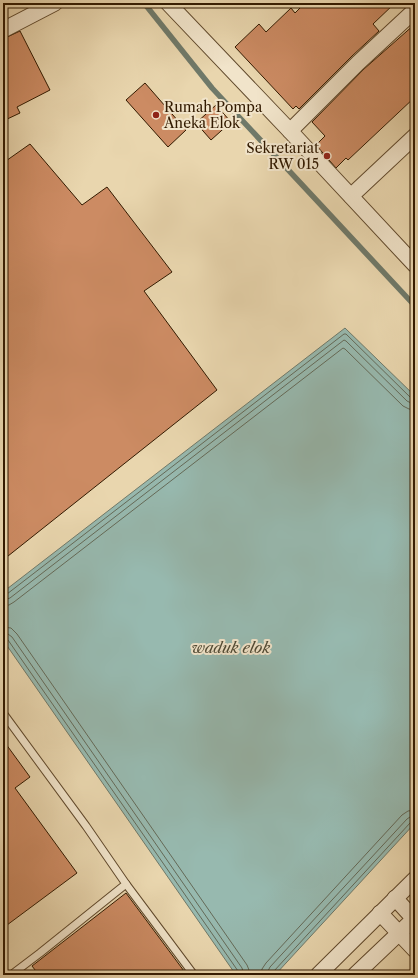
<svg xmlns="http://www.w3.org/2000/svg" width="418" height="978" viewBox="0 0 418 978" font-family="'Libre Caslon Text',serif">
<rect width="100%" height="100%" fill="#e9d6ae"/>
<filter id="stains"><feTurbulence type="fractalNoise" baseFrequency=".005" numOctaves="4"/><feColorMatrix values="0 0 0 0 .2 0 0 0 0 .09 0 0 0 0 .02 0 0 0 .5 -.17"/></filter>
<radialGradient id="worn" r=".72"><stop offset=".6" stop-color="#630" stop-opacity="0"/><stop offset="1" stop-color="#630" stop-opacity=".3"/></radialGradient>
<path fill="#97b9af" stroke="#6f7969" d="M 345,328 L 415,396 L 415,823 L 275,975 L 236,975 L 3,640 L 3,592 Z"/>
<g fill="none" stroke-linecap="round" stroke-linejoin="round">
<g stroke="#646a58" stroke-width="1">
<path d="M 3,595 L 7,594 L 344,334 L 346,334 L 411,398 L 415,399"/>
<path d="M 3,600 L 7,599 L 10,598 L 344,340 L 346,341 L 407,401 L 411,403 L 415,404"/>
<path d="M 3,606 L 9,605 L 14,602 L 343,348 L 345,349 L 403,406 L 409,409 L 415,410"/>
<path d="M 3,627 L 11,628 L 17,634 L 247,965 L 249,970 L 250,975"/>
<path d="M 3,633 L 8,634 L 12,637 L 242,968 L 244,975"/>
<path d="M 3,638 L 6,638 L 8,640 L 238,971 L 239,975"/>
<path d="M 261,975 L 262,969 L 266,963 L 402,815 L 408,811 L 415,810"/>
<path d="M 267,975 L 268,971 L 270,967 L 407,819 L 410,817 L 415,816"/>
<path d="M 273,975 L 274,971 L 410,823 L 415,821"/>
</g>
<path stroke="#6f7969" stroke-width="5.5" d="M 144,3 L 212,88 L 415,306"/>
</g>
<g fill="#cc8b63" stroke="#321a00">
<path d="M 305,3 L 395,3 L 373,24 L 379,31 L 352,56 L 299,109 L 296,106 L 293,109 L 235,47 L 259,24 L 266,32 L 291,8 L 295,13 Z"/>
<path d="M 415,24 L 415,97 L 348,160 L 346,158 L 336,168 L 316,145 L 325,136 L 312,122 L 364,69 Z"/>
<path d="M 20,31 L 50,90 L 17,107 L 20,113 L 3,121 L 3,39 Z"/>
<path d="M 145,83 L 186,130 L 168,147 L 126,100 Z"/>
<path d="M 216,105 L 231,122 L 211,140 L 196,123 Z"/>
<path d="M 30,144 L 82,205 L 107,187 L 172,272 L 144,291 L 217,390 L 3,560 L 3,163 Z"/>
<path d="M 3,740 L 30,777 L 15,788 L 77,873 L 3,928 Z"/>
<path d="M 126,893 L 187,975 L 39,975 L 32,966 Z"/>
</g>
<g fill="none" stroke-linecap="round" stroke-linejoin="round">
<defs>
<g id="lane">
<path d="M 3,713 L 86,826 L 126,884 L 40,953 L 11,975"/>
<path d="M 126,884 L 194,975"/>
</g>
<g id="street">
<path d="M 168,3 L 290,131 L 415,265"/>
<path d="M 3,30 L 55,3"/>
<path d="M 290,131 L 358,63 L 415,10"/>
<path d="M 351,196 L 415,136"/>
<path d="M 395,898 L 415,920"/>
<path d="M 380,913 L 415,950"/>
<path d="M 318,975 L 415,879"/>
<path d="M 355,975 L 415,918"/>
</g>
</defs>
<use href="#lane" stroke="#60492c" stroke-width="9"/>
<use href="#street" stroke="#60492c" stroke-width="17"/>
<use href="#lane" stroke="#f1e4ca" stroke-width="7"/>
<use href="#street" stroke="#f1e4ca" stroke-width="15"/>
</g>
<g fill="#8f2418" stroke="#f1e4ca" stroke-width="1.5">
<circle cx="156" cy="115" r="4"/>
<circle cx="327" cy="156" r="4"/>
</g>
<g text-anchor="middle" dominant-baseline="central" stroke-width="4" stroke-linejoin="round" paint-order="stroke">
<g font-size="14" fill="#321a00" stroke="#f1e4ca" text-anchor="start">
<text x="164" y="107">Rumah Pompa<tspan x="164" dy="16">Aneka Elok</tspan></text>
<text x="319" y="148" text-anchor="end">Sekretariat<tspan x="319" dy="16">RW 015</tspan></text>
</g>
<g font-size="15" font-style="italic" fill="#504a35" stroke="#f1e4ca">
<text x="231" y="647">waduk elok</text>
</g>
</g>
<rect width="418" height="978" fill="none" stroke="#e9d6ae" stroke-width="16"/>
<rect x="4" y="4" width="410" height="970" fill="none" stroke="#321a00" stroke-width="2"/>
<rect x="8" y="8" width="402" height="962" fill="none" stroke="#321a00"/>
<rect width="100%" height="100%" filter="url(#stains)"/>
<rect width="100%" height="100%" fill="url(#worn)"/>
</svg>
